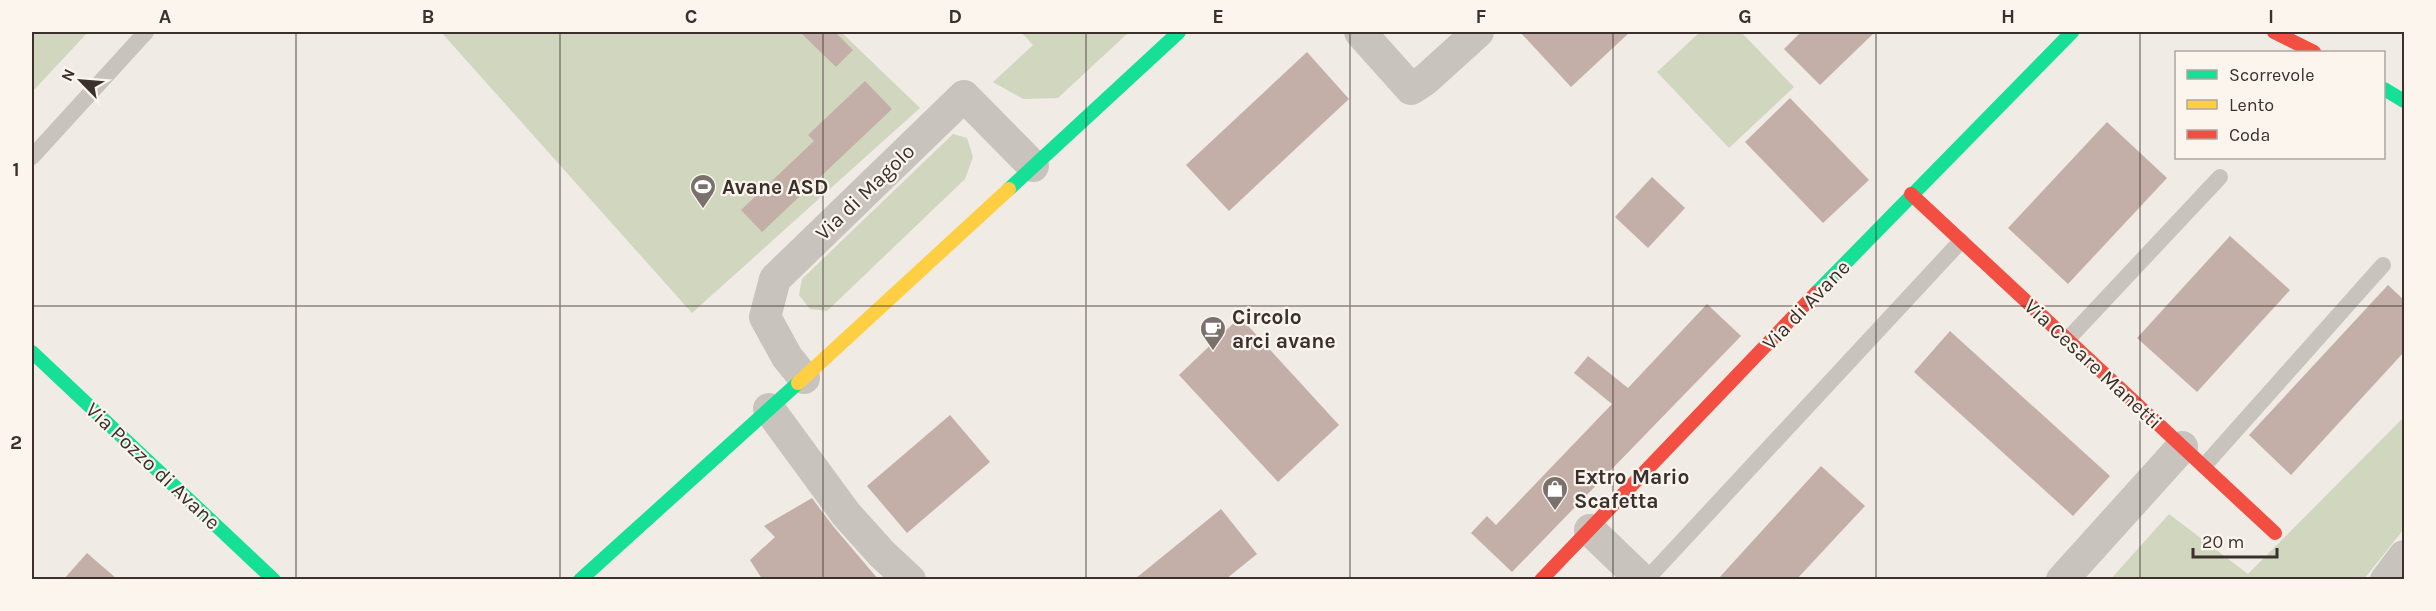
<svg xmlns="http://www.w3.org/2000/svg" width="2436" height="611" viewBox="0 0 2436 611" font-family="Karla,sans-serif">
<rect width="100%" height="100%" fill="#f0ebe5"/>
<g fill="#d1d6bf">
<path d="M 32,32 L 88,32 L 32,92 Z"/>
<path d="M 441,32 L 841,32 L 920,108 L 692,313 Z"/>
<path d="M 1021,32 L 1129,32 L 1058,98 L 1023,99 L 993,82 L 1033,45 Z"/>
<path d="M 1700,32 L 1741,32 L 1794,87 L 1729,148 L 1657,72 Z"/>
<path d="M 953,134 L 967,138 L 973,157 L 965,179 L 827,311 L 810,309 L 799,295 L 802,279 Z"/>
<path d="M 2404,417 L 2404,529 L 2364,579 L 2110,580 L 2169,514 L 2248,574 Z"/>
</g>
<g fill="#c3afa7">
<path d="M 800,32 L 835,32 L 853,50 L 836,67 Z"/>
<path d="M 1520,32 L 1630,32 L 1571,87 Z"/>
<path d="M 1801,32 L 1875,32 L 1820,85 L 1784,49 Z"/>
<path d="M 1307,52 L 1349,99 L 1229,211 L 1186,165 Z"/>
<path d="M 865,81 L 892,109 L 762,232 L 741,210 L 814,141 L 808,135 Z"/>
<path d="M 1790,98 L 1869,180 L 1823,223 L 1745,142 Z"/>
<path d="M 2107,122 L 2167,178 L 2068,284 L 2008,228 Z"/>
<path d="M 1652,177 L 1685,208 L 1648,248 L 1615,217 Z"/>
<path d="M 2230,236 L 2290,290 L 2197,392 L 2137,338 Z"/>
<path d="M 2388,285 L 2404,300 L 2404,352 L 2291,475 L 2249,435 Z"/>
<path d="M 1707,304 L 1741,336 L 1512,572 L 1471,533 L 1487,516 L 1496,525 L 1612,404 L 1574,373 L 1588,356 L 1628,388 Z"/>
<path d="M 1240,317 L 1339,425 L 1278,482 L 1179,375 Z"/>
<path d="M 1950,331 L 2110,476 L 2073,516 L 1914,372 Z"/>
<path d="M 950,415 L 990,462 L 907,533 L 867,486 Z"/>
<path d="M 1821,466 L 1865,506 L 1836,537 L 1797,579 L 1718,579 Z"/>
<path d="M 812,498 L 833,526 L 878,579 L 762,579 L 750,560 L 775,537 L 764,526 Z"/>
<path d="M 1221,509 L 1257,554 L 1226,579 L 1135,579 Z"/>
<path d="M 87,553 L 95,560 L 117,579 L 64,579 Z"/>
</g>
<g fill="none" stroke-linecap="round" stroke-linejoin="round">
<g stroke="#c9c3be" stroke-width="16">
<path d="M 32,157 L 146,32"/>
<path d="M 2067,340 L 2220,177"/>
<path d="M 2204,466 L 2383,265"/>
<path d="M 1646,580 L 1961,241"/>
</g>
<g stroke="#c9c3be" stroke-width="32">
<path d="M 1360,32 L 1411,89 L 1425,80 L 1478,32"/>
<path d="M 804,378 L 787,357 L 765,317 L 775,279 L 964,96 L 1033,166"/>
<path d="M 769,409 L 846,514 L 882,554 L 910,580"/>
<path d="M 1590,530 L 1642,580"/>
<path d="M 2062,580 L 2182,447"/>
<path d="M 2386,580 L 2404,556"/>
</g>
<g stroke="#16e098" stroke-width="14">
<path d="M 2384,89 L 2404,101"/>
<path d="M 1009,189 L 1179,32"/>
<path d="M 1816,293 L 2072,32"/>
<path d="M 32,352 L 274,580"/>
<path d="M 580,580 L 798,383"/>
</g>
<path stroke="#ffcf43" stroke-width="14" d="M 798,383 L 1009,189"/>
<g stroke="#f24e42" stroke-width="14">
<path d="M 2274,32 L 2314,52"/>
<path d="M 1911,194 L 2275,533"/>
<path d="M 1541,580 L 1816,293"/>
</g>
</g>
<path fill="none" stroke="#3b302b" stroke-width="1.5" stroke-opacity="0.55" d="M 296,32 L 296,580M 560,32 L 560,580M 823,32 L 823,580M 1086,32 L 1086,580M 1350,32 L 1350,580M 1613,32 L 1613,580M 1876,32 L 1876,580M 2140,32 L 2140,580M 32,306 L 2404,306"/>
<defs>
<symbol id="stadium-pin" viewBox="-11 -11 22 30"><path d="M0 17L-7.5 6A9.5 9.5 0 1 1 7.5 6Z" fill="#7a716c" stroke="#fbf5ee"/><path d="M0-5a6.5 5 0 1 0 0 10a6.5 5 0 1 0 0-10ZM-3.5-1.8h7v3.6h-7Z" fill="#fff"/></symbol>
<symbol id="cafe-pin" viewBox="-11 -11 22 30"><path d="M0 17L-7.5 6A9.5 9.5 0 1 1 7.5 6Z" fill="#7a716c" stroke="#fbf5ee"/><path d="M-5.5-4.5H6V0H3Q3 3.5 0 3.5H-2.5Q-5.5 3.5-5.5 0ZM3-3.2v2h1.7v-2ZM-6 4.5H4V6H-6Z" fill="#fff"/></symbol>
<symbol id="shop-pin" viewBox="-11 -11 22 30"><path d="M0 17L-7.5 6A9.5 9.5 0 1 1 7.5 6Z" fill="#7a716c" stroke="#fbf5ee"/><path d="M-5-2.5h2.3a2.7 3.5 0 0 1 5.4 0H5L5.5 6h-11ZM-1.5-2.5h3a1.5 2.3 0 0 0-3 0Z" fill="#fff"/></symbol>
</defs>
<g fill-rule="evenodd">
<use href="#stadium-pin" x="688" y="172" width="30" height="40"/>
<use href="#cafe-pin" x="1198" y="314" width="30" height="40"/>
<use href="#shop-pin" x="1540" y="474" width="30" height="40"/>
</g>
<g text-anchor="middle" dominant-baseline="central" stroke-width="4.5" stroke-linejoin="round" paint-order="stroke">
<g font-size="21" font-weight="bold" fill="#3b302b" stroke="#fbf5ee" text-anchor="start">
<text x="722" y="187">Avane ASD</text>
<text x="1232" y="317">Circolo<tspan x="1232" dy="24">arci avane</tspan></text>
<text x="1574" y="477">Extro Mario<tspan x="1574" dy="24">Scafetta</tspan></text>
</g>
<g font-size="21" fill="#3b302b" stroke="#fbf5ee">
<text transform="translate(865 192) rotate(-44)">Via di Magolo</text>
<text transform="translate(1806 305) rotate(-46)">Via di Avane</text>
<text transform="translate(2093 364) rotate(43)">Via Cesare Manetti</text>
<text transform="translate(153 466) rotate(43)">Via Pozzo di Avane</text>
</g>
</g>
<rect width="2436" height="611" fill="none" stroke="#fbf5ee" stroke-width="66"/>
<rect x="2175" y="51" width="210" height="108" fill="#fbf5ee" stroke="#aea6a0" stroke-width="1.5"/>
<rect x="2187" y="70" width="30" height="9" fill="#16e098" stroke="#aea6a0" stroke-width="1.5"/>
<text x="2229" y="81" font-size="18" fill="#3b302b">Scorrevole</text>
<rect x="2187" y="100" width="30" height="9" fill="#ffcf43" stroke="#aea6a0" stroke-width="1.5"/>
<text x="2229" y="111" font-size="18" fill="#3b302b">Lento</text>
<rect x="2187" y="130" width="30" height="9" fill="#f24e42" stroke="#aea6a0" stroke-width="1.5"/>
<text x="2229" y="141" font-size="18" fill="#3b302b">Coda</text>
<g transform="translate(81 81) rotate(295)" stroke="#fbf5ee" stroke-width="4.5" paint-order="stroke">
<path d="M0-4.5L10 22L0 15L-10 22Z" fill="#3b302b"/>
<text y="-9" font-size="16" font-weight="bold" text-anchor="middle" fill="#3b302b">N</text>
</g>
<path d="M2193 548v9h84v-9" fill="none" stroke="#3b302b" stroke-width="3"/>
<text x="2202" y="548" font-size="18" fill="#3b302b" stroke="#fbf5ee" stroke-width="4.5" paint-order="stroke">20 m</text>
<rect x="33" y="33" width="2370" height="545" fill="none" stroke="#3b302b" stroke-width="2"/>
<g font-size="20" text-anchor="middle" font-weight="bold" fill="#3b302b">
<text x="165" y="23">A</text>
<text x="428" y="23">B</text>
<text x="691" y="23">C</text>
<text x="955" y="23">D</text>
<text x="1218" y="23">E</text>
<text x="1481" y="23">F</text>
<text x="1745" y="23">G</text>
<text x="2008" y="23">H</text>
<text x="2271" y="23">I</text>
<text x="16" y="176">1</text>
<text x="16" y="449">2</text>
</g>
</svg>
